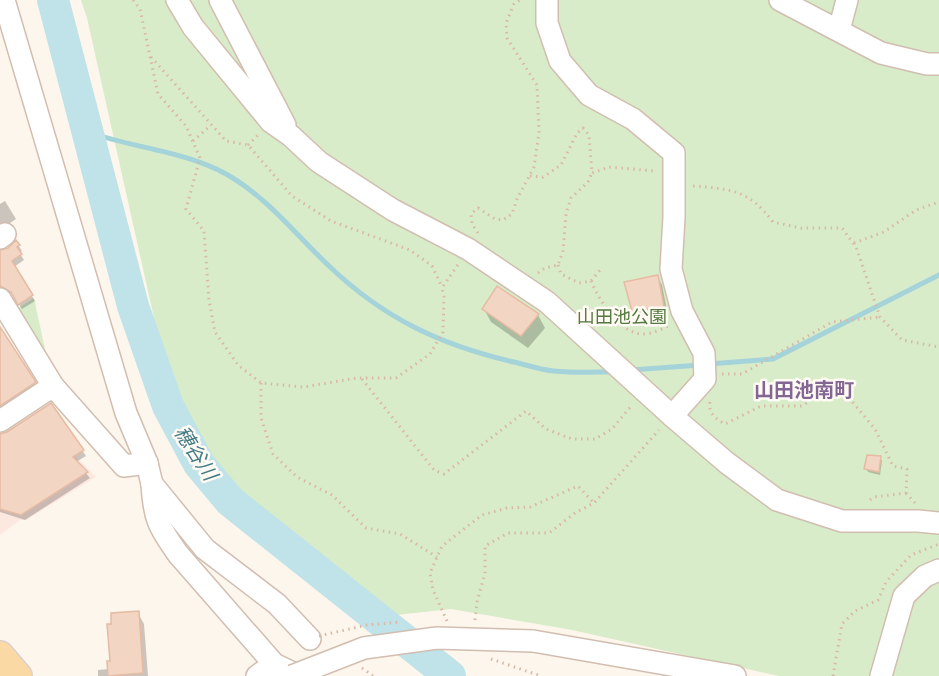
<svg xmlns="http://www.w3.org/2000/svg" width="939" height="676" viewBox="0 0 939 676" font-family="Figtree,'Noto Sans JP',sans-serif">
<rect width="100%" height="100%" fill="#fdf6ec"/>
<path fill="#fde8e0" d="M 47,427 L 96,477 L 26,520 L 20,520 L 0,535 L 0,457 Z"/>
<g fill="#d8ecc9">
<path d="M 81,0 L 939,0 L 939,676 L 779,676 L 572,630 L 451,609 L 387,616 L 300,549 L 234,493 L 198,448 L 171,394 L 87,18 Z"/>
<path d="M 34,298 L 46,354 L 42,356 L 14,311 Z"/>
</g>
<g fill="#0003">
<path d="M 5,201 L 16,219 L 0,230 L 0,204 Z"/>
<path d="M 16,242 L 22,251 L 19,252 L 24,260 L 14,267 L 35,301 L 22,309 L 11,293 L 2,291 L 0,293 L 0,252 L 9,249 Z"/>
<path d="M 657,276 L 662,285 L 668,315 L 639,320 L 634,311 L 626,283 Z"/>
<path d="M 484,309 L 538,315 L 545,328 L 528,348 L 491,322 Z"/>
<path d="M 0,329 L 37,388 L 0,413 Z"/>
<path d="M 50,405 L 86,456 L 76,462 L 90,478 L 25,520 L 0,512 L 0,435 Z"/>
<path d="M 880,457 L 882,461 L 880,475 L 868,472 L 866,468 Z"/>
<path d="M 138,613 L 144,624 L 148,676 L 98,676 L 98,670 L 109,669 Z"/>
</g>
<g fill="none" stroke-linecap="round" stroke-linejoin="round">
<g stroke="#a5d3da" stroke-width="5">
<path d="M 88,132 C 133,148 184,151 226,174 C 267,197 295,234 328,265 C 383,318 440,345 514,362 C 527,365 541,370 554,371 C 573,373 594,372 613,372"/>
<path d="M 709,364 L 773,359 L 939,275"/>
<path d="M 631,370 L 700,365"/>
</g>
<path stroke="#bfe3e8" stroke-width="32" d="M 53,0 L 133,306 L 168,406 L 199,464 L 230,501 L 450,676"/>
</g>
<g fill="#f3d5c3" stroke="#e6bba3" stroke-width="1.5">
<path d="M 16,240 L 20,245 L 17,247 L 22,254 L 12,261 L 33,295 L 18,305 L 11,292 L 0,286 L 0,250 L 8,248 Z"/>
<path d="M 658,275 L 664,307 L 632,311 L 624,282 Z"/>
<path d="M 497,286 L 539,314 L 521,336 L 482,309 Z"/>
<path d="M 0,327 L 36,382 L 0,406 Z"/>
<path d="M 51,403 L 84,450 L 73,457 L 88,472 L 21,515 L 0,509 L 0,434 L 7,432 Z"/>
<path d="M 867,455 L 881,456 L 879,472 L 864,469 Z"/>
<path d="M 139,611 L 143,673 L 108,676 L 107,661 L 110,661 L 107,624 L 111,624 L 111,613 Z"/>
</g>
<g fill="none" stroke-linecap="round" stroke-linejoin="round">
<defs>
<g id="minor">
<path d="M 4,0 L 126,413 L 147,463 L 152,484 L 205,549 L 277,604 L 310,639"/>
<path d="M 177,0 L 193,27 L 271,122 L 291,136 L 319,162 L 393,210 L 468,249 L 547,302 L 672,416 L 727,463 L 777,500 L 842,521 L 918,521 L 939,523"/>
<path d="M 220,0 L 285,125"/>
<path d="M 547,0 L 547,23 L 560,61 L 589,95 L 633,119 L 674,153 L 674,217 L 671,269 L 682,311 L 704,353 L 705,379 L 672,416"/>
<path d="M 780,0 L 881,53 L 927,64 L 939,64"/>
<path d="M 839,30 L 847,0"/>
<path d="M 0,238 L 5,234"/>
<path d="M 0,299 L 53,386 L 124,466 L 147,463"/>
<path d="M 0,421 L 53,386"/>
<path d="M 152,484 C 154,518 158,526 178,554 L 274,664 L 299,676"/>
<path d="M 533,641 L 735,676"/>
<path d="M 257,676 L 274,664"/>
<path d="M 881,676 L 904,596 L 925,576 L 939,570"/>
</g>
<path id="major" d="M 0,655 L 18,676"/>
</defs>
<use href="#minor" stroke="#d1beb0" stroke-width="24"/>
<use href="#major" stroke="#dad1cd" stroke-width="30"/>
<g stroke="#d9b8a5" stroke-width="3" stroke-dasharray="1.5 4.5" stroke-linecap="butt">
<path d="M 133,0 L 140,9 L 158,94 L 186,126 L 200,158 L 186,209 L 204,231 L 209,300 L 215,332 L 238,365 L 261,383 L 303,387 L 357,378 L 396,378 L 430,354 L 443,332 L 444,297 L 442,288 L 459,263"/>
<path d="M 151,57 L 226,141 L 248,145 L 292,196 L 331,221 L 410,250 L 432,266 L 442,287"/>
<path d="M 193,141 L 211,125"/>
<path d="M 248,145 L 259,134"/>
<path d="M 530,176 L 543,177 L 561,165 L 577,133 L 583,128 L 589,135 L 592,173 L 609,167 L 655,171"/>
<path d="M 693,186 C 731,189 749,190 773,222 L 801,228 L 842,228 L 856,247 L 880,317 L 902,340 L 939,347"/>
<path d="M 478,233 L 472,224 L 471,214 L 478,208 L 495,219 L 503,220 L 512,214 L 517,199 L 534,167 L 539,133 L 537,85 L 507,38 L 506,23 L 514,4 L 520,0"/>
<path d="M 854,243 L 884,232 L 916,210 L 939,202"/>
<path d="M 558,265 L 561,274 L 579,283 L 591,281 L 601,269"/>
<path d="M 538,273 L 545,268 L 558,265 L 563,251 L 566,214 L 571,198 L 588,182 L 592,173"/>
<path d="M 591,281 C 599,300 620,334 643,334 C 652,334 662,329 670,325"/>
<path d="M 722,374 L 742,374 L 832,322 L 880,317"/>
<path d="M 362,379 L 434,470 L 444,474 L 526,411 L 546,429 L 572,439 L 595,439 L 612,429 L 632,405"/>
<path d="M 261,383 L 261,418 L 273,454 L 297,477 L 332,495 L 366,528 L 400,534 L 437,557"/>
<path d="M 710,402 C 708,413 716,419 725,424 L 761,406 L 802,406 L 839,381 L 846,380 L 850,386 L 850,399 L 875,429 L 893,466 L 907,469 L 906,493 L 874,497 L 867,502"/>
<path d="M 906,493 L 915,503"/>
<path d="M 475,620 L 477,602 L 485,573 L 485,546 L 508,533 L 549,533 L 575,513 L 594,503 L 659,430"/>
<path d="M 447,621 L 433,590 L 430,573 L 442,546 L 482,515 L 507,508 L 530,507 L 578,486 L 594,503"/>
<path d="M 491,659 L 541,676"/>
<path d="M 362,668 L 373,676"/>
<path d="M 833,676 L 842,624 L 855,611 L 878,600 L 886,582 L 911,555 L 939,544"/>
</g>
<use href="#minor" stroke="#fff" stroke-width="21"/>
<use href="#major" stroke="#fbd9a5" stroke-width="27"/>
<defs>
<path id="minor-bridge" d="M 292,676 L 364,648 L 437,638 L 533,641"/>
</defs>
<use href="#minor-bridge" stroke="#d1beb0" stroke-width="24" stroke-linecap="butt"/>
<path stroke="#d9b8a5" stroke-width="3" stroke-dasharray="1.5 4.5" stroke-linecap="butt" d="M 319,636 L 367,625 L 400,622"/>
<use href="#minor-bridge" stroke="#fff" stroke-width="21"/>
</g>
<g text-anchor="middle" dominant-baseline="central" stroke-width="5" stroke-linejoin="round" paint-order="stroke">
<g font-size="18" fill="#537a41" stroke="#fffaf3">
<text x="622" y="317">山田池公園</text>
</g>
<g font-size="20" font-weight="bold" fill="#846695" stroke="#fffaf3">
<text x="804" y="390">山田池南町</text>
</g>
<g font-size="20" font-style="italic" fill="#437c86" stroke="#fffaf3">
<text transform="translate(196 453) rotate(57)">穂谷川</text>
</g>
</g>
</svg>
